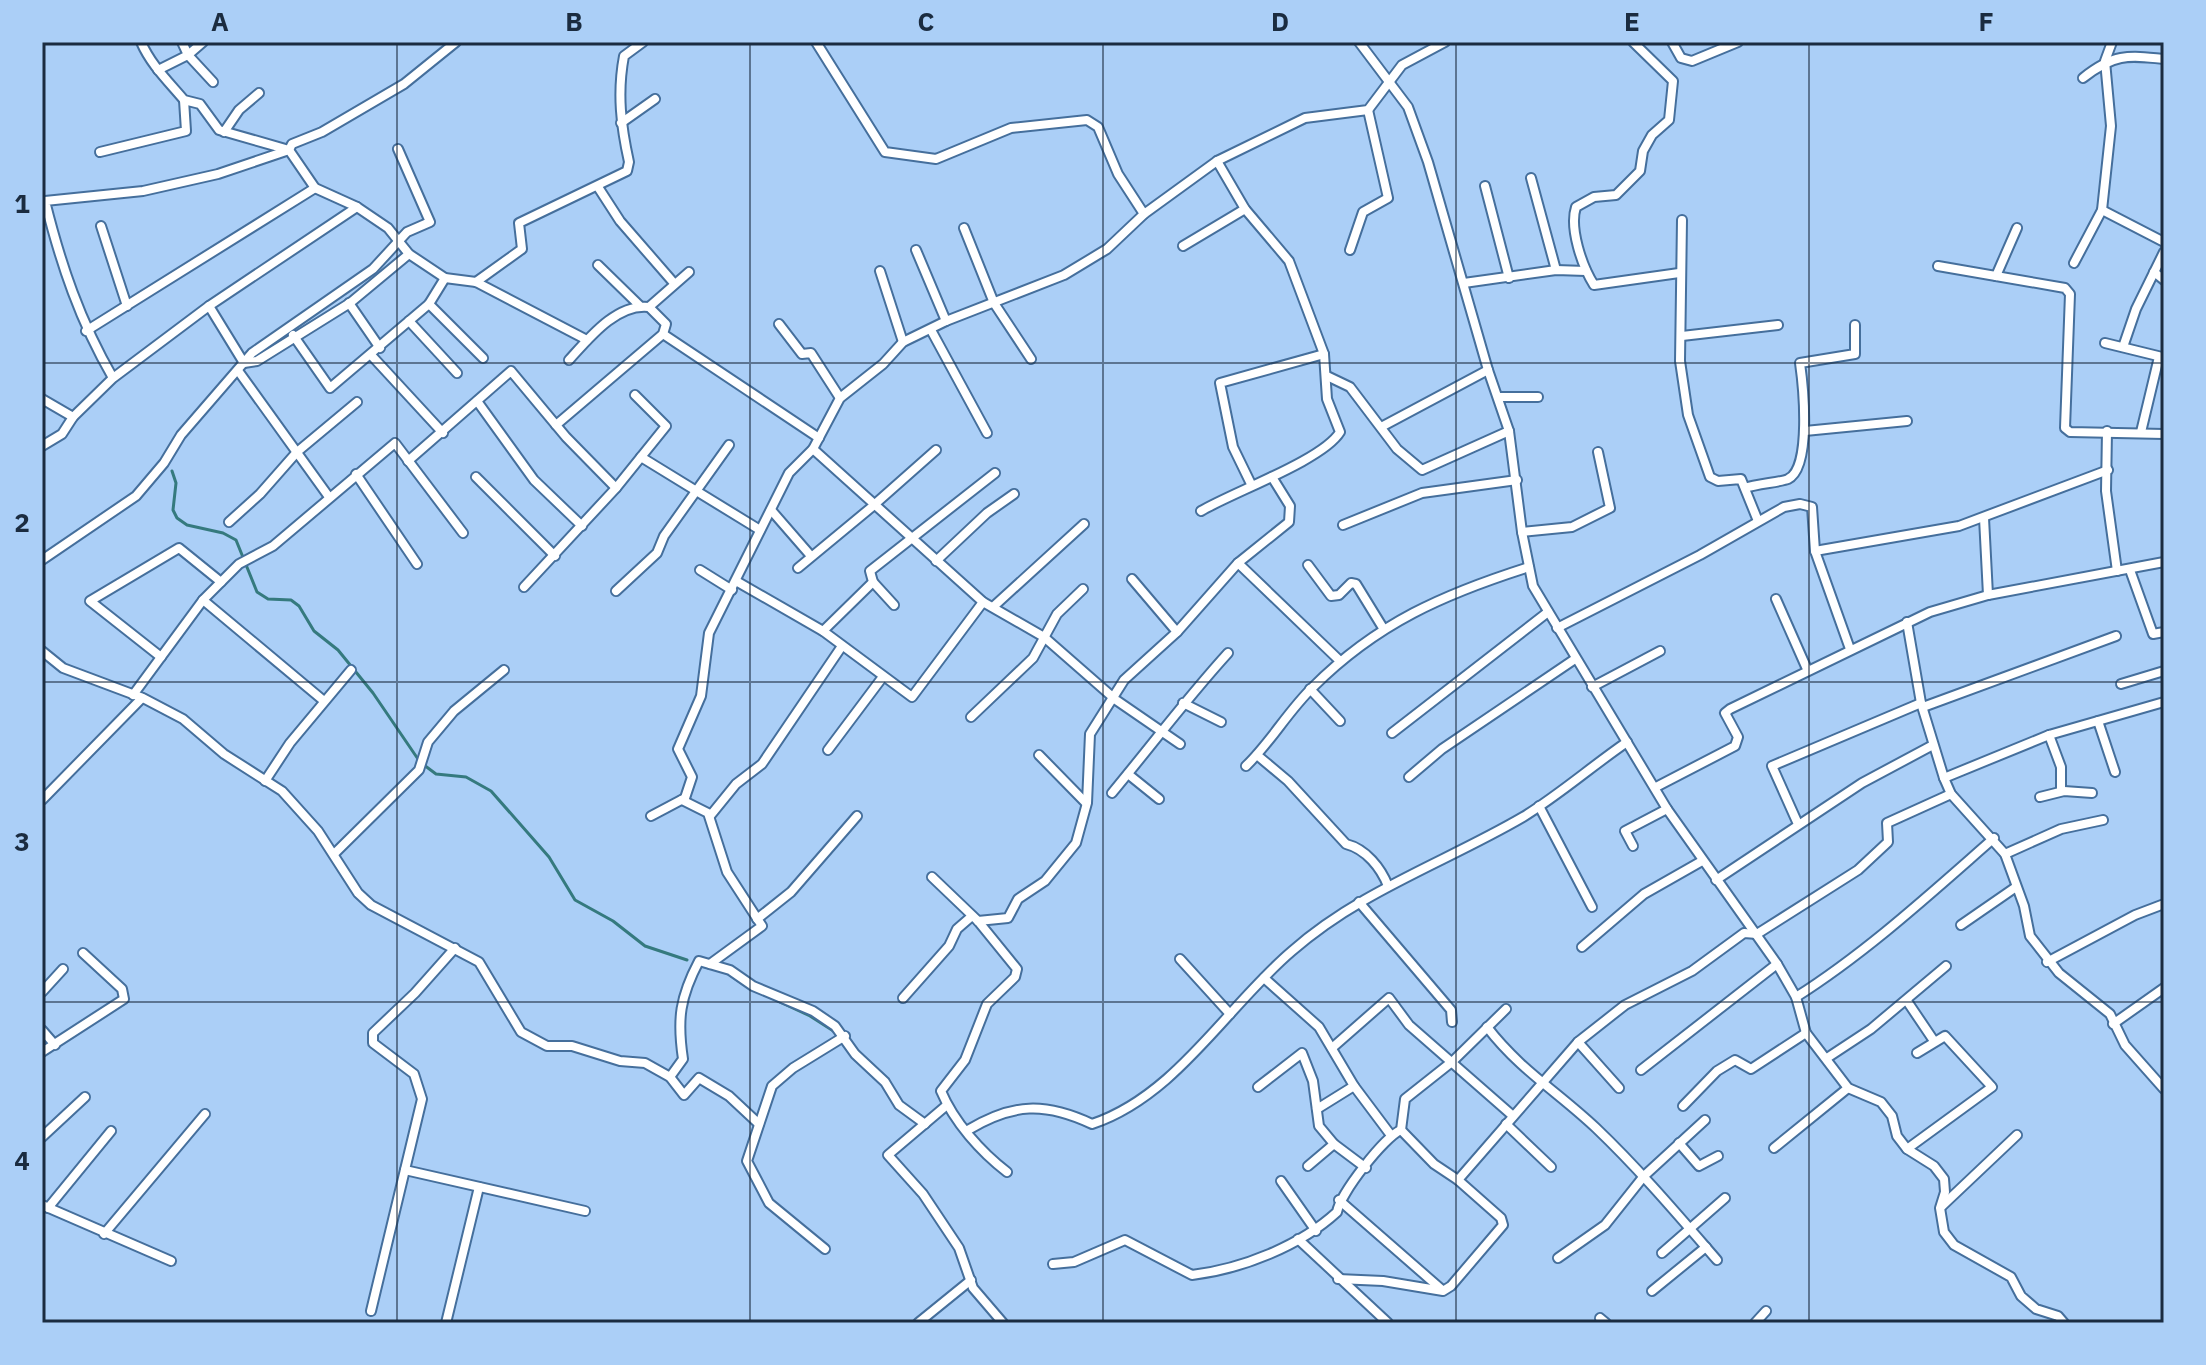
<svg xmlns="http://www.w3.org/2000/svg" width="2206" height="1365" viewBox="0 0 2206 1365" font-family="'IBM Plex Sans',sans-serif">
<rect width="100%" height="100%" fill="#abcff7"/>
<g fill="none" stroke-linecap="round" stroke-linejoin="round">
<g stroke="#357a7e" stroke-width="3">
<path d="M 172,471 L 176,483 L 173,510 L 177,518 L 187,525 L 223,533 L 236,540 L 257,592 L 268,599 L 291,600 L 299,606 L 314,631 L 338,650 L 373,693 L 420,762 L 436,774 L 466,777 L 491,791 L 549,857 L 575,900 L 613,921 L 645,946 L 687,960"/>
<path d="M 727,973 L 743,984"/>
<path d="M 750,988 L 810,1016 L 835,1032"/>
</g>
<defs>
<g id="minor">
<path d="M 141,42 C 151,65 168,81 184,100 L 200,104 L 219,130 L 289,150 L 292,144 L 322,132 L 404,84 L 456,42"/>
<path d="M 182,42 L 188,55 L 213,82"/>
<path d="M 816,42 L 885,152 L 936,159 L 1011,128 L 1087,120 L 1098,127 L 1118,174 L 1144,214"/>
<path d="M 1359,42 L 1408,107 L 1428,162 L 1488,370 L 1509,431 L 1522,532 L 1533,586 L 1667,809 L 1777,964 L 1796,997 L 1806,1033 L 1848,1088 L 1881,1102 L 1892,1116 L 1897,1136 L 1907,1149 L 1934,1166 L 1944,1179 L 1945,1192 L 1940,1208 L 1944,1232 L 1954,1245 L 2011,1277 L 2021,1296 L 2036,1309 L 2058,1316 L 2064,1323"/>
<path d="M 1633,42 L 1673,81 L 1669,120 L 1652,135 L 1643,151 L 1640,171 L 1616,195 L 1594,197 L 1576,207 C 1569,228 1582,266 1594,285 L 1679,273"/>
<path d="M 1672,42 L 1681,58 L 1692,61 L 1738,42"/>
<path d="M 158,70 L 188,55 L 203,42"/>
<path d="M 2083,78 C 2113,54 2127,55 2164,59"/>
<path d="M 621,123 L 655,99"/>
<path d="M 224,132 L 239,110 L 259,93"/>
<path d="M 100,152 L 186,131 L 184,100"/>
<path d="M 1531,178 L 1556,270"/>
<path d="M 1485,186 L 1509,278"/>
<path d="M 598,187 L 620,221 L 673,282"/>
<path d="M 357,207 L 388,228 L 409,254 L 445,278 L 476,282 L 587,340"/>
<path d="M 2102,210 L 2164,242"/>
<path d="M 1682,220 L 1680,361 L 1688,415 L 1710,477 L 1718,481 L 1741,479 L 1758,521"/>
<path d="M 101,226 L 127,306"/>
<path d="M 964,228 L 994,303 L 1031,359"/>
<path d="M 1183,246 L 1245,209"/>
<path d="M 916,250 L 946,321"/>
<path d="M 1350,250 L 1363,212 L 1388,198 L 1368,110"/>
<path d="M 2074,263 L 2102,210 L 2111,126 L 2105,61 L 2112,42"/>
<path d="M 598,265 L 640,306"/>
<path d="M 1938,266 L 2065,288 L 2070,294 L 2065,428 L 2070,432 L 2164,434"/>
<path d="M 880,271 L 903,342"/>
<path d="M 2154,272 L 2164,280"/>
<path d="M 1996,276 L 2017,228"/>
<path d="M 476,282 L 522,249 L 519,223 L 627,171 L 629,162 C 621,126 617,93 624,56 L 643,42"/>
<path d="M 1464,283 L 1556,270 L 1586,271"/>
<path d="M 349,303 L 380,348"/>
<path d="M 429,304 L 483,358"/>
<path d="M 209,306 L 244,363 L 257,361 L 350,303 L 409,254"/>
<path d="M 649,307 L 689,272"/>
<path d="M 409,321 L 457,373"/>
<path d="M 779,324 L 802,354 L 811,353 L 840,398"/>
<path d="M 931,330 L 987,433"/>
<path d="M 86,331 L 315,188"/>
<path d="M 663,334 L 819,438"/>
<path d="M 293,335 L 330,388 L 429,304 L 445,278"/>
<path d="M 1682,336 L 1778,325"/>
<path d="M 2105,343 L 2162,357"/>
<path d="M 2123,347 L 2136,309 L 2164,252"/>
<path d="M 371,355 L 443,433"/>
<path d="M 239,372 L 329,497"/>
<path d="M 1327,376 L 1350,387 L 1397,449 L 1422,470 L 1509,431"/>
<path d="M 1498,397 L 1538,397"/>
<path d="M 42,399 L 73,417"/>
<path d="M 477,401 L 534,480 L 582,526"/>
<path d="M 556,425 L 663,334 L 666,324 L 649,307 C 617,303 589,338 569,360"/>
<path d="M 1383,426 L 1488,370"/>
<path d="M 1805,431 L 1907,421"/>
<path d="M 2107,431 L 2106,491 L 2117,571"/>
<path d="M 2141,432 L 2159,357"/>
<path d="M 42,446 L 62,434 L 73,417 L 113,378 L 209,306 L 357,207 L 315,188 L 289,150 L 218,174 L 143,191 L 45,201 C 61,265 80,321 113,378"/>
<path d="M 813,449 L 983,602 L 1044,637 L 1116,700 L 1180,744"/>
<path d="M 641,457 L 760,530"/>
<path d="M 408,461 L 511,371 L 566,437 L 616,488"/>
<path d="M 356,474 L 417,564"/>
<path d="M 476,477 L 555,556"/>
<path d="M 1251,484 L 1233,447 L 1220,383 L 1324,354"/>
<path d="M 1745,488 C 1756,484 1782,482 1788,479 C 1812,468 1803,384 1800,363 L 1855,354 L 1855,325"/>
<path d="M 875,504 L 936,450"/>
<path d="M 771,510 L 811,556"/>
<path d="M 1201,511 C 1233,492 1323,460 1340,432 L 1327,399 L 1324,354 L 1289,261 L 1245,209 L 1217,161"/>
<path d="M 1984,518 L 1988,595"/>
<path d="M 229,522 L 260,494 L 297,452 L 357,402"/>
<path d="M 1343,525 L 1422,493 L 1517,480"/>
<path d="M 1522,532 L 1572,527 L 1610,508 L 1598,452"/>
<path d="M 1815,551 L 1959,526 L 2108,470"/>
<path d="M 42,560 L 136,496 L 164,463 L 181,435 L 252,353 L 373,269 L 407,232 L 430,222 L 398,149"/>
<path d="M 936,561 L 987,513 L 1014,494"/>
<path d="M 1238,563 L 1340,661"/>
<path d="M 1308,565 L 1331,596 L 1339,595 L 1351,583 L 1356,584 L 1383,628"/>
<path d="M 798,568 L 873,506"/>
<path d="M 700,570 L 732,590"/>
<path d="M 2130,570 L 2153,634 L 2164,632"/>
<path d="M 1132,579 L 1177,632"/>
<path d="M 736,581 L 823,631 L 912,697 L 983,602"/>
<path d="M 873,582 L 894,605"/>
<path d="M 524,587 L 616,488 L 666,426 L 635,395"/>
<path d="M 616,591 L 657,553 L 664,536 L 729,445"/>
<path d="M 1776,599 L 1807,669"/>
<path d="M 203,600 L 324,701"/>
<path d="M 993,607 L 1084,524"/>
<path d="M 1907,622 L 1921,703 L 1944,778 L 1951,794 L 2005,854 L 2024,906 L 2030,936 L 2059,973 L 2110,1014 L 2125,1045 L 2164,1089"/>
<path d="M 1557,628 L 1700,555 L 1784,507 L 1800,504 L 1812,507 L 1815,551 L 1850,649"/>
<path d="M 823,631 L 873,582 L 870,571 L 995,473"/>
<path d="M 42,651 L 63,668 L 143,698 L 183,719 L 224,754 L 282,791 L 318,831 L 358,893 L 371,905 L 479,962 L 521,1032 L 547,1046 L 572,1046 L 620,1061 L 645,1063 L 670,1077 L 684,1095 L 699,1078 L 729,1096 L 759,1124"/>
<path d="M 161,657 L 90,601 L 179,548 L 221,582"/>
<path d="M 2121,684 L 2164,671"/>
<path d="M 1592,687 L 1660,651"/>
<path d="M 1310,689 L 1340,721"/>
<path d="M 133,695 L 203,600 L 239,564 L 273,546 L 395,443 L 463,533"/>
<path d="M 1183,703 L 1221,722"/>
<path d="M 1923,707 L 2116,636"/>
<path d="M 971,717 L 1033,658 L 1057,614 L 1083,589"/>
<path d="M 2098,721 L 2115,772"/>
<path d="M 1392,733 L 1548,612"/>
<path d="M 2049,735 L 2061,767 L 2061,791"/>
<path d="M 828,750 L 882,678"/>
<path d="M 1039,755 L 1086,803"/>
<path d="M 1257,755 L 1288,781 L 1346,844 C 1366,849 1381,868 1388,886"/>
<path d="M 1246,766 C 1271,742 1288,711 1313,687 C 1377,623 1444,594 1529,567"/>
<path d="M 1128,774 L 1159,799"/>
<path d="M 1409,777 L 1442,749 L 1575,659"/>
<path d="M 1944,778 L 2049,735 L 2164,702"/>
<path d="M 265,781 L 290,743 L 351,670"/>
<path d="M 1656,787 L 1735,746 L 1738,737 L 1725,713 L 1730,709 L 1930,612 L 1988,595 L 2164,562"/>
<path d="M 1112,793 C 1151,746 1187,698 1228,653"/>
<path d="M 2040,797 L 2064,791 L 2092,793"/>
<path d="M 42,800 L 142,698"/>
<path d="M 682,800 L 708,813 L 727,872 L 762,926 L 710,964"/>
<path d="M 1539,806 L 1592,907"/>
<path d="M 651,816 L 685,798 L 692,777 L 678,749 L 701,696 L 709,633 L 789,473 L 813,449 L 840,398 L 883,364 L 903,342 L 946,321 L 1064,275 L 1107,249 L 1144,214 L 1217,161 L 1305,118 L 1368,110 L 1402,65 L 1445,42"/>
<path d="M 710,816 L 736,784 L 762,764 L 842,646"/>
<path d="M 1798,824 L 1772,766 L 1921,703"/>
<path d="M 1633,846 L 1625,831 L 1667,809"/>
<path d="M 335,853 L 419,770 L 428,742 L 454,711 L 504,670"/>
<path d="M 2005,854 L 2061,829 L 2103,820"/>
<path d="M 932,877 L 978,921 L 1017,969 L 1015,977 L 987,1004 L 965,1060 L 941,1091 C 954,1122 981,1152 1007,1172"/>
<path d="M 1716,880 L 1862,783 L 1933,745"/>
<path d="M 1359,902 L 1451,1010 L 1452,1022"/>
<path d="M 757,919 L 791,892 L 857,816"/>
<path d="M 978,921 L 1008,918 L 1018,899 L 1045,881 L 1076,843 L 1087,803 L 1090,734 L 1124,680 L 1177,632 L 1238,563 L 1289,522 L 1290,506 L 1272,477"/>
<path d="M 1961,925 L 2016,887"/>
<path d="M 1582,947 L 1644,894 L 1702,861"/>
<path d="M 1180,959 L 1230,1014"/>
<path d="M 2047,962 L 2135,915 L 2164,904"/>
<path d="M 1264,978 L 1319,1027 L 1354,1086 L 1390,1134"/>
<path d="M 42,992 L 63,969"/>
<path d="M 1796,997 C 1867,952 1930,894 1994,838"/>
<path d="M 903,998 L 949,946 L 957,929 L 972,916"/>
<path d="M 1907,1001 L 1934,1041"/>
<path d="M 2113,1024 L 2164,988"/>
<path d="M 1487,1027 C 1520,1070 1558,1092 1596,1128 C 1639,1169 1678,1215 1717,1260"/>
<path d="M 42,1030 L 55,1045"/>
<path d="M 1578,1042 L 1619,1088"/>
<path d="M 1332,1048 L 1389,998 L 1409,1025 L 1513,1116"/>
<path d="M 42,1052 L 124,999 L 122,989 L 83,953"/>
<path d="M 1827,1058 L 1871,1029 L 1946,966"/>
<path d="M 1641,1070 L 1777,964"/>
<path d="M 670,1077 L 683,1059 C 677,1019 680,997 699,961 L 730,970 L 753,986 L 813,1011 L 835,1026 L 855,1054 L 885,1082 L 899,1105 L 925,1124"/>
<path d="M 1258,1087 L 1302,1053 L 1313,1081 L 1319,1126 L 1334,1144 L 1366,1168"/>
<path d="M 947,1105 L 888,1155 L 923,1194 L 959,1248 L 973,1288 L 1003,1323"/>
<path d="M 1683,1106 L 1717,1071 L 1735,1060 L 1751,1069 L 1806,1033"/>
<path d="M 1317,1109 L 1354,1086"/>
<path d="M 1506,1124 L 1551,1167"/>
<path d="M 968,1130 C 1013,1103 1045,1102 1092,1124 C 1176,1096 1227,1006 1292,951 C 1360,891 1446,862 1523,817 C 1559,795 1592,766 1627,742"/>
<path d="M 1401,1130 L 1405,1099 L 1453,1061 L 1506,1009"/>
<path d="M 42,1137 L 85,1097"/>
<path d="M 1679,1143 L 1699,1166 L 1718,1156"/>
<path d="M 1774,1148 L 1848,1088"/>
<path d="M 1907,1149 L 1992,1087 L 1945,1036 L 1917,1053"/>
<path d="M 1308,1166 L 1334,1144"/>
<path d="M 405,1170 L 585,1211"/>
<path d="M 1458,1180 L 1578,1042 L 1625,1005 L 1692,971 L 1744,933 L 1757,934 L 1858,870 L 1888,842 L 1887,823 L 1951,794"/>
<path d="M 1281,1181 L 1316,1231"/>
<path d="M 1339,1200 L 1441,1289"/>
<path d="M 42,1205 L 171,1261"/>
<path d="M 1942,1206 L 2017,1135"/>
<path d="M 48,1208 L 111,1131"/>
<path d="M 104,1234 L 205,1114"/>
<path d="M 1298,1239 L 1388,1323"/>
<path d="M 825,1249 L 769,1203 L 747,1161 L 772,1086 L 793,1068 L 845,1036"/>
<path d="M 1662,1253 L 1725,1198"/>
<path d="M 1558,1258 L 1605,1225 L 1644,1176 L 1705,1120"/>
<path d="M 1053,1264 L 1074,1262 L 1125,1240 L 1192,1275 C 1242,1269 1300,1246 1337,1212 C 1340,1194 1384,1137 1401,1130"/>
<path d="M 1338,1279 L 1383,1281 L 1443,1291 L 1451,1286 L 1503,1225 L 1501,1218 L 1458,1180 L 1434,1164 L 1401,1130"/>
<path d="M 1652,1291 L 1706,1247"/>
<path d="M 371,1311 L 422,1099 L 414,1074 L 373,1043 L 373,1033 L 415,993 L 455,948"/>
<path d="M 1600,1318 L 1606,1323"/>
<path d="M 446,1323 L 479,1187"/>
<path d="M 918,1323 L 971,1280"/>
<path d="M 1755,1323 L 1766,1311"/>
</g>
</defs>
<use href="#minor" stroke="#456f9c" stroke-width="12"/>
<use href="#minor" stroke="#fff" stroke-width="8"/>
</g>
<path fill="none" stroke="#1b2c40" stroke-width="2" stroke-opacity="0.55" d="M 397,42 L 397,1323M 750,42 L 750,1323M 1103,42 L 1103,1323M 1456,42 L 1456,1323M 1809,42 L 1809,1323M 42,363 L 2164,363M 42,682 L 2164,682M 42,1002 L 2164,1002"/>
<rect width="2206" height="1365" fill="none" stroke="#abcff7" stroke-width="88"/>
<rect x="44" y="44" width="2118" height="1277" fill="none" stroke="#1b2c40" stroke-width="3"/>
<g font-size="26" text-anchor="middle" font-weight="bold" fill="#1b2c40">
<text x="220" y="31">A</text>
<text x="574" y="31">B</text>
<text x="926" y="31">C</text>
<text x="1280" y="31">D</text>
<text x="1632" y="31">E</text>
<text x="1986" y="31">F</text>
<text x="22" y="213">1</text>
<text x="22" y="532">2</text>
<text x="22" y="851">3</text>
<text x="22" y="1170">4</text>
</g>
</svg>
